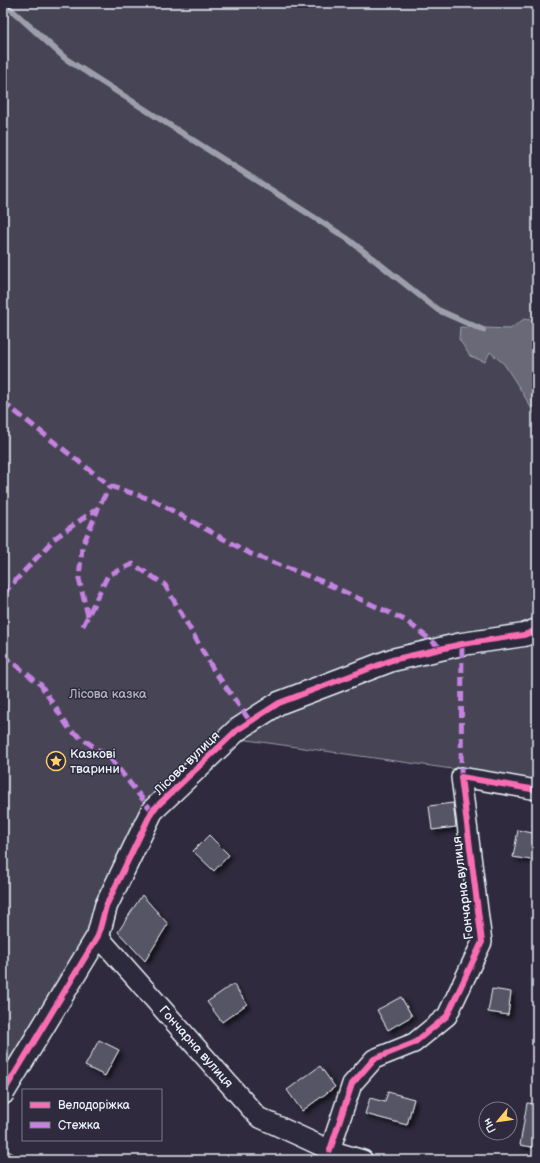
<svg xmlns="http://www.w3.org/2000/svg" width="540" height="1163" viewBox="0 0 540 1163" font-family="'Balsamiq Sans',sans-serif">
<defs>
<filter id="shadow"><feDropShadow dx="3.5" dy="3.5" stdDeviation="2" flood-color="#0009"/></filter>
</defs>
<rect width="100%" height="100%" fill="#2f2a3d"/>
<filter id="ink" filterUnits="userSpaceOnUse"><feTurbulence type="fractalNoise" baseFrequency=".025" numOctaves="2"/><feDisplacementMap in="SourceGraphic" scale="8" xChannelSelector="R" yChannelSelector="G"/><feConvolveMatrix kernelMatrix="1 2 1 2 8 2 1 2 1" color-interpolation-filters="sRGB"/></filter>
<g filter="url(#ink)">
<path fill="#464455" stroke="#979aa6" d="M 3,3 L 537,3 L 537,781 L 240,739 L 198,758 L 3,1075 Z"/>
<path fill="#696978" stroke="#9c9fab" d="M 524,319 L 537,321 L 537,418 L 522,392 L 504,364 L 490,352 L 485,362 L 470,356 L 459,339 L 460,327 L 510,329 Z"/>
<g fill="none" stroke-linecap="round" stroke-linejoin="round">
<path stroke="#9c9fab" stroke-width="6" d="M 4,3 L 66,59 L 348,239 L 438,310 L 483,330"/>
</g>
<g fill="#575565" stroke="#e8f1f8" filter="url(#shadow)">
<path d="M 453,803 L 456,827 L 432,830 L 429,806 Z"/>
<path d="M 518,830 L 537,834 L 537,861 L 513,857 Z"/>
<path d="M 209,835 L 229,855 L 214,871 L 193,851 Z"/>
<path d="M 142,895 L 168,924 L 145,961 L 118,932 Z"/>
<path d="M 233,984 L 247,1004 L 222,1022 L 207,1002 Z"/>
<path d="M 492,989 L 511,992 L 508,1015 L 488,1012 Z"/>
<path d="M 401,997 L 412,1016 L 388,1030 L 377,1010 Z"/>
<path d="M 99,1040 L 119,1050 L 105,1076 L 85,1066 Z"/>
<path d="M 320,1066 L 335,1087 L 302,1111 L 287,1090 Z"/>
<path d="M 388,1092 L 414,1099 L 407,1125 L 365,1114 L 370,1098 L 385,1102 Z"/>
<path d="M 527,1103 L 537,1104 L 537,1148 L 520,1145 Z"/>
<path d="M 5,1149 L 22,1159 L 3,1160 L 3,1152 Z"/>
</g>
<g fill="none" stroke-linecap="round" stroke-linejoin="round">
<defs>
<g id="minor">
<path id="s1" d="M 98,936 L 258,1117 L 330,1150 L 363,1160"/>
<path d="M 330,1150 L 352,1084 L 374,1059 L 414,1043 L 447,1016 L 482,942 L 461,777 L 537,790"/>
</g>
<path id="tertiary" d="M 3,1093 L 98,936 L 106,906 L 152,811 L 237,730 L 279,703 L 392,660 L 462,644 L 524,635 L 537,630"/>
</defs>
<use href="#minor" stroke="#e8f1f8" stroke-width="22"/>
<use href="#tertiary" stroke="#e8f1f8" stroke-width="25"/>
<use href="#minor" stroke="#2f2a3d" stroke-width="19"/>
<use href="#tertiary" stroke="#2f2a3d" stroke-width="22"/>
<g stroke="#c483df" stroke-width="5" stroke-dasharray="10 5" stroke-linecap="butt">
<path d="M 3,402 L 110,486 L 153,500 L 251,554 L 321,581 L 405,620 L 442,649"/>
<path d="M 3,594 L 55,538 L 98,508 L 110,486"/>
<path d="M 88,616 L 79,579 L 82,547 L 98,509"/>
<path d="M 83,626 L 108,575 L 133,564 L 165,585 L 213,669 L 250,721"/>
<path d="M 3,655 L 41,685 L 70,730 L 110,758 L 152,811"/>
<path d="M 461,777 L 462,644"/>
</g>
<defs>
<g id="cycleway">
<path d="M 3,1093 L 98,936 L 106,906 L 152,811 L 237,730 L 279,703 L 392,660 L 462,644 L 524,635 L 537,630"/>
<path d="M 330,1150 L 352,1084 L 374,1059 L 414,1043 L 447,1016 L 482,942 L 461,777 L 537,790"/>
</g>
</defs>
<use href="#cycleway" stroke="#2f2a3d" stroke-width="8"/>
<use href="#cycleway" stroke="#f96db3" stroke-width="6"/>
</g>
</g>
<defs>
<symbol id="sight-ring" viewBox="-11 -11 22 22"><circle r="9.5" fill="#2f2a3d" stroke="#ffd166" stroke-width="1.5"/><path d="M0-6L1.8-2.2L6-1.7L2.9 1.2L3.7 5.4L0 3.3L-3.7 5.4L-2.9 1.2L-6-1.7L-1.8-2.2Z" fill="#ffd166"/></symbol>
</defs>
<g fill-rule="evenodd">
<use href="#sight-ring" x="45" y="750" width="22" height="22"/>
</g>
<g text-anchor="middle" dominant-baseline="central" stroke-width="3" stroke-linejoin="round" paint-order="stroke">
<g font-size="13" fill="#afb4bf" stroke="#2f2a3d">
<text x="108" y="694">Лісова казка</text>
</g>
<g font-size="13" fill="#e8f1f8" stroke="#2f2a3d" text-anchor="start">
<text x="70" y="754">Казкові<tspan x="70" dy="15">тварини</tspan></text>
</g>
<g font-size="13" fill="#e8f1f8" stroke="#2f2a3d">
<text transform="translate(187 763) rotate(-44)">Лісова вулиця</text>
<text transform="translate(463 888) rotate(-97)">Гончарна вулиця</text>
<text stroke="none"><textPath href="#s1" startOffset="148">Гончарна вулиця</textPath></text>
</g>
</g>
<rect width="540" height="1163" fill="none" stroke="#2f2a3d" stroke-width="16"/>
<rect x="8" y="8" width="524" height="1147" fill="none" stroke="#e8f1f8" stroke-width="1.5" filter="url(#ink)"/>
<rect x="22" y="1089" width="140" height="52" fill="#2f2a3d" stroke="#797a88"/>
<rect x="30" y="1102" width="20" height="6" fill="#f96db3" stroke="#797a88"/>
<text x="58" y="1109" font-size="12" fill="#e8f1f8">Велодоріжка</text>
<rect x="30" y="1122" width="20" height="6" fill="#c483df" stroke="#797a88"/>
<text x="58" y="1129" font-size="12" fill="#e8f1f8">Стежка</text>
<g transform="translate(498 1121) rotate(241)"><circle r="19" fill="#2f2a3d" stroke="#797a88"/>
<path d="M0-3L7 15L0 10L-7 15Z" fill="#ffd166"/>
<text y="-6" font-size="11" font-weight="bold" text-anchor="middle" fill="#e8f1f8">Пн</text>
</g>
</svg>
